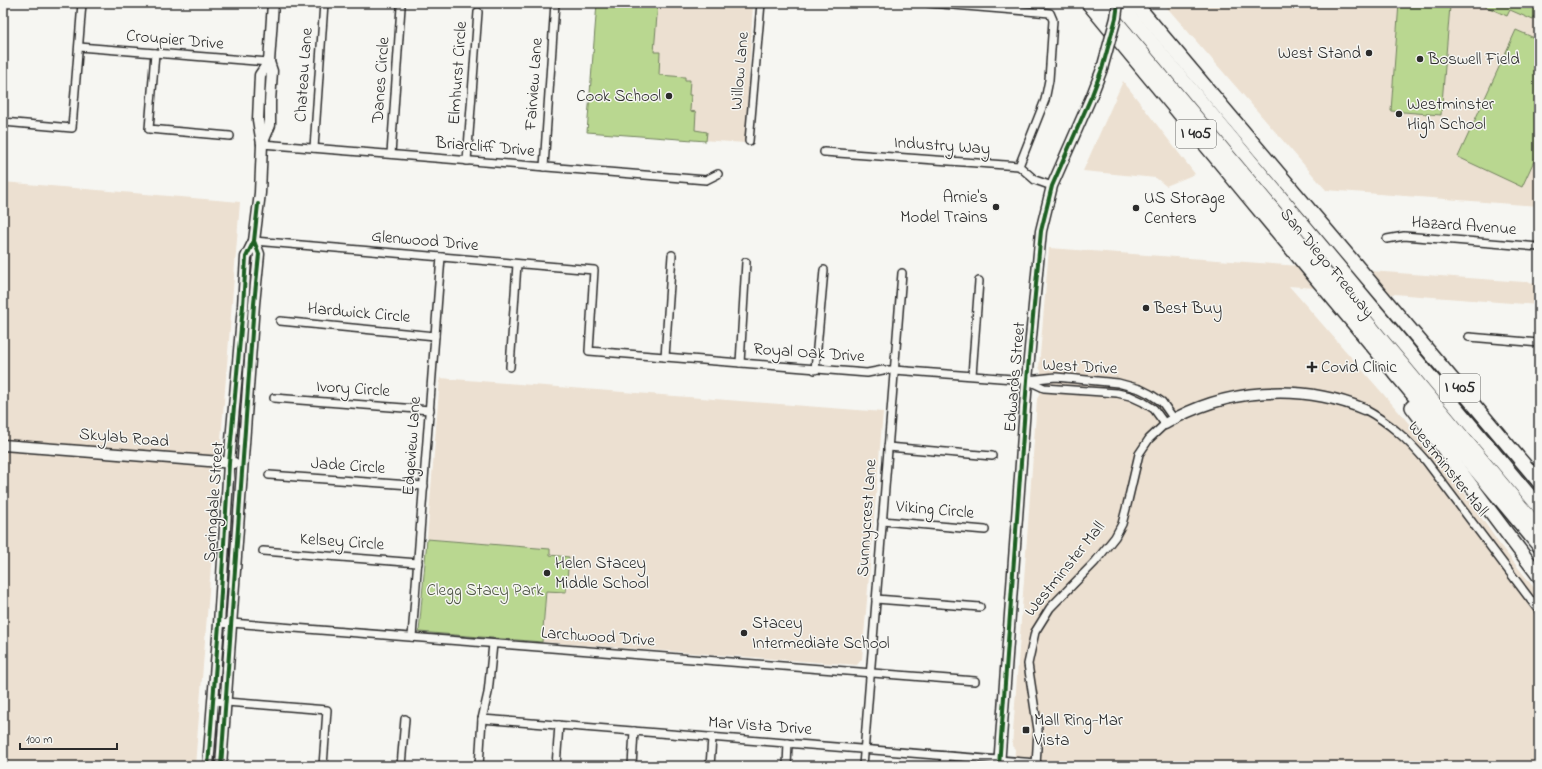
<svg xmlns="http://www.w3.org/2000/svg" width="1542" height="769" viewBox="0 0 1542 769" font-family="'Indie Flower',sans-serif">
<rect width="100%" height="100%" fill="#f6f6f2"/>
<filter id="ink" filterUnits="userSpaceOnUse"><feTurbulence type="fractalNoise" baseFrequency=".025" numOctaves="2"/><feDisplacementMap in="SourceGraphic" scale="8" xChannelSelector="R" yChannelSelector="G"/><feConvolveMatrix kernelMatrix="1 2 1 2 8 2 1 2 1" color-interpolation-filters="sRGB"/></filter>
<g filter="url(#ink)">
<g fill="#ece0d1">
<path d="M 597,3 L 753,3 L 745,143 L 587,132 Z"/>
<path d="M 1163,3 L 1539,3 L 1539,206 L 1326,190 Z"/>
<path d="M 1123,81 L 1195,174 L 1166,186 L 1156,178 L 1083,171 Z"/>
<path d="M 3,182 L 240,202 L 195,766 L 3,766 Z"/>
<path d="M 1049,248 L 1539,283 L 1539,305 L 1289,286 L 1446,466 L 1500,545 L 1539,594 L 1539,766 L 1014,766 L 1015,749 L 1012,746 L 1037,399 L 1039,395 L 1041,371 L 1039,367 Z"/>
<path d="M 440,378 L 883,412 L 862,659 L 857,665 L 542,642 L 550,549 L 427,539 Z"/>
</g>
<g fill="#b9d790" stroke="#72815e">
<path d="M 597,3 L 658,3 L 654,52 L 660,52 L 659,75 L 685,77 L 685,80 L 690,80 L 689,95 L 691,95 L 690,111 L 696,112 L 695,130 L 707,132 L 706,141 L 587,132 Z"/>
<path d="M 1399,3 L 1450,6 L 1441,115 L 1391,111 Z"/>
<path d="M 1478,3 L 1539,3 L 1539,8 L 1533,20 L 1510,10 L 1507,16 Z"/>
<path d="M 1516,30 L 1539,40 L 1539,150 L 1522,187 L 1458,157 Z"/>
<path d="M 427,539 L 550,549 L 550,555 L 569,557 L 566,592 L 546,591 L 542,642 L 419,632 Z"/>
</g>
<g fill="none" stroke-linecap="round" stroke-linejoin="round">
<defs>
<g id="street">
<path d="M 929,3 L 1050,13 L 1053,20 L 1049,80 L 1045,100 L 1019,166"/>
<path d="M 79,47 L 269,62"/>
<path d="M 155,53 L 149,129 L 230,136"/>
<path d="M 3,122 L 72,128 L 82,3"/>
<path d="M 749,141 L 761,3"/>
<path d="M 262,144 L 706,180 L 718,174"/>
<path d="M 314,148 L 324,3"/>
<path d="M 824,152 L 1019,166 L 1035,180 L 1052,186"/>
<path d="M 391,154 L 401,7"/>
<path d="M 467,161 L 478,12"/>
<path d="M 544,167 L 555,3"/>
<path d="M 1387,239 L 1404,236 L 1539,247"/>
<path d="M 254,241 L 594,270 L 589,351 L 867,373 L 883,370 L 894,370 L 1027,380 L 1056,377 L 1118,383 L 1140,389 L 1150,394 L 1162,402 L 1174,419"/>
<path d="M 280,321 L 435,336"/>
<path d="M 1469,337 L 1539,343"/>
<path d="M 665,357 L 672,255"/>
<path d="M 740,363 L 746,262"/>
<path d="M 510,367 L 517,264"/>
<path d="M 815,370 L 824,270"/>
<path d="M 972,375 L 979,281"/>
<path d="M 1027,380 L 1044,388 L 1117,393 L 1130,396 L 1143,402 L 1154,409 L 1165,424 L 1149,439 L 1139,454 L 1127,505 L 1122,524 L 1115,537 L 1095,562 L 1050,608 L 1035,632 L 1028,664 L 1038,730 L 1036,766"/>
<path d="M 274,398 L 430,410"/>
<path d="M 1364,409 C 1390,423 1407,439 1426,461 L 1539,611"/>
<path d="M 888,447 L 992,456"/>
<path d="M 269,475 L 424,486"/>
<path d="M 882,521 L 985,530"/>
<path d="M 263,551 L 418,563"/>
<path d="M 876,599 L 980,607"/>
<path d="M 219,624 L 231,623 L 975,681"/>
<path d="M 412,637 L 441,257"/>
<path d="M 213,701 L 327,710 L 323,766"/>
<path d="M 482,719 L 1037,763"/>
<path d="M 401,766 L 405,719"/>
<path d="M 479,766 L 482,719 L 488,693 L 493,644"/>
<path d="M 556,766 L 559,725"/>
<path d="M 632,766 L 634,731"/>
<path d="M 710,766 L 712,738"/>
<path d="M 787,766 L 788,743"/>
<path d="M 863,766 L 902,273"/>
<path d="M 944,766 L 945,756"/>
</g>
<g id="secondary">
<path d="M 262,144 L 270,125 L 270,102 L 272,71 L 269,62 L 273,3"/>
<path d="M 1165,424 C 1225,388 1300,383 1364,409"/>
<path d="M 3,445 L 234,463"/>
<path d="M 208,766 L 219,624 L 229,463 L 243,306 L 246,257 L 254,241 L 260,193 L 262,144 L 258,120 L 260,75 L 269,62"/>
<path d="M 221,766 L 254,304 L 259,254 L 254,241"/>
<path d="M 999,766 L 1027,380 L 1041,231 L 1052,186 L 1092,95 L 1102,69"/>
</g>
<g id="highway">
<path d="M 1088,3 L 1250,199 L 1539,546"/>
<path d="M 1101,3 L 1539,528"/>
<path d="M 1119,3 L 1539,507"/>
<path d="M 1135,3 L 1539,482"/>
<path d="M 1412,407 L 1539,576"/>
</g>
</defs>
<use href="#street" stroke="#2b2b2b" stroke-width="10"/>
<use href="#secondary" stroke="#2b2b2b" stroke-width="13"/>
<use href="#highway" stroke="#2b2b2b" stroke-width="16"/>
<use href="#street" stroke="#f6f6f2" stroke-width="7"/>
<use href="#secondary" stroke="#f6f6f2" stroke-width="10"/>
<use href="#highway" stroke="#f6f6f2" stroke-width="13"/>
<defs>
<path id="secondary-bridge" d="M 1102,69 L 1116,18 L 1118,3"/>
</defs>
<use href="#secondary-bridge" stroke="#2b2b2b" stroke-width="13" stroke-linecap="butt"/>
<use href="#secondary-bridge" stroke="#f6f6f2" stroke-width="10"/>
<defs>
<g id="cycleway">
<path d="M 208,766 L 219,624 L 229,463 L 243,306 L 246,257 L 254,241 L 258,204"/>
<path d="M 221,766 L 254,304 L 259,254 L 254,241"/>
<path d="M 999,766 L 1027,380 L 1041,231 L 1052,186 L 1092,95 L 1102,69 L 1116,18 L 1118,3"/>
</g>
</defs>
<use href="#cycleway" stroke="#f6f6f2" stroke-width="6"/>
<use href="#cycleway" stroke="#1b5e20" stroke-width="4"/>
</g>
</g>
<g fill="#2b2b2b" stroke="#f6f6f2" stroke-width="1.5">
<circle cx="1369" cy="53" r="4"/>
<circle cx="1420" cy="59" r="4"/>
<circle cx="669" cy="96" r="4"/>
<circle cx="1399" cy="114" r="4"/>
<circle cx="996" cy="207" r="4"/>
<circle cx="1136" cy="208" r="4"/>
<circle cx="1146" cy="308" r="4"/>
<path d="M1310 361h4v4h4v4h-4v4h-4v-4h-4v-4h4z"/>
<circle cx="547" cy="573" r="4"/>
<circle cx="744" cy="633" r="4"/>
<rect x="1022" y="726" width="8" height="8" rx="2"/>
</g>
<g text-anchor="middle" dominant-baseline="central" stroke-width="3" stroke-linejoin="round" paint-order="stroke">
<g fill="#f6f6f2" stroke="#686867" stroke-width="1">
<rect x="1176" y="120" width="40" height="28" rx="3"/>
<rect x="1440" y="374" width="40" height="28" rx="3"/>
</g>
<g font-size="16" font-weight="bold" fill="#2b2b2b">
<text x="1196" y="134">I 405</text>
<text x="1460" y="388">I 405</text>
</g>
<g font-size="17" fill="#2b2b2b" stroke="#f6f6f2">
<text transform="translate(175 40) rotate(5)">Croupier Drive</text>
<text transform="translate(740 71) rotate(-85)">Willow Lane</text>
<text transform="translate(458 73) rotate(-86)">Elmhurst Circle</text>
<text transform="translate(304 75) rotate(-86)">Chateau Lane</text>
<text transform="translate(381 80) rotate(-86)">Danes Circle</text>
<text transform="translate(534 84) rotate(-86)">Fairview Lane</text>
<text transform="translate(942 146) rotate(4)">Industry Way</text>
<text transform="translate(485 147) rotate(5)">Briarcliff Drive</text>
<text transform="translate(1464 226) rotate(4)">Hazard Avenue</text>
<text transform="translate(425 241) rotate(5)">Glenwood Drive</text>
<text transform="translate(1327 263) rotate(50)">San Diego Freeway</text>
<text transform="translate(359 313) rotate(5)">Hardwick Circle</text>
<text transform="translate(809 353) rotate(4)">Royal Oak Drive</text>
<text transform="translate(1080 367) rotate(3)">West Drive</text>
<text transform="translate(1015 377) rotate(-85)">Edwards Street</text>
<text transform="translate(353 389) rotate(4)">Ivory Circle</text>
<text transform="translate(124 438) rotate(5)">Skylab Road</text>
<text transform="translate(412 446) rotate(-86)">Edgeview Lane</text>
<text transform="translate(348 466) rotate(4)">Jade Circle</text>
<text transform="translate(1448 469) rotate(51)">Westminster Mall</text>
<text transform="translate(214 502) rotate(-86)">Springdale Street</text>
<text transform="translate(935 510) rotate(5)">Viking Circle</text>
<text transform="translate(867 518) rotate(-86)">Sunnycrest Lane</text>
<text transform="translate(342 542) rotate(4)">Kelsey Circle</text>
<text transform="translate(1065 569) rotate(-51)">Westminster Mall</text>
<text transform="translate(598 637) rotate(4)">Larchwood Drive</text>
<text transform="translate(760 726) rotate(4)">Mar Vista Drive</text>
</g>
<g font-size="17" fill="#2b2b2b" stroke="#f6f6f2" text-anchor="start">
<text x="1361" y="53" text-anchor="end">West Stand</text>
<text x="1428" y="59">Boswell Field</text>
<text x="661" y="96" text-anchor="end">Cook School</text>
<text x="1407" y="104">Westminster<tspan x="1407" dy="20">High School</tspan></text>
<text x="988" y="197" text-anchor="end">Arnie's<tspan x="988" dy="20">Model Trains</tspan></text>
<text x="1144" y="198">US Storage<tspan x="1144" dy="20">Centers</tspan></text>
<text x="1154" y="308">Best Buy</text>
<text x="1321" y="367">Covid Clinic</text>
<text x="555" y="563">Helen Stacey<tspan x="555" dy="20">Middle School</tspan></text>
<text x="752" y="623">Stacey<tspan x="752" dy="20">Intermediate School</tspan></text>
<text x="1034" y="720">Mall Ring-Mar<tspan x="1034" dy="20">Vista</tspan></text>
</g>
<g font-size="17" fill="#4e5644" stroke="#f6f6f2">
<text x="485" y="590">Clegg Stacy Park</text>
</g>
</g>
<rect width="1542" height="769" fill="none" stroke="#f6f6f2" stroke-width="16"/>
<rect x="8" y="8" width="1526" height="753" fill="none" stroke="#2b2b2b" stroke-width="1.5" filter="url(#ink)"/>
<path d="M20 743v6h97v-6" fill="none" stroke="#2b2b2b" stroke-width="2"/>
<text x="26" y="743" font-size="12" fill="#2b2b2b" stroke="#f6f6f2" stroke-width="3" paint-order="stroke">100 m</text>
</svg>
